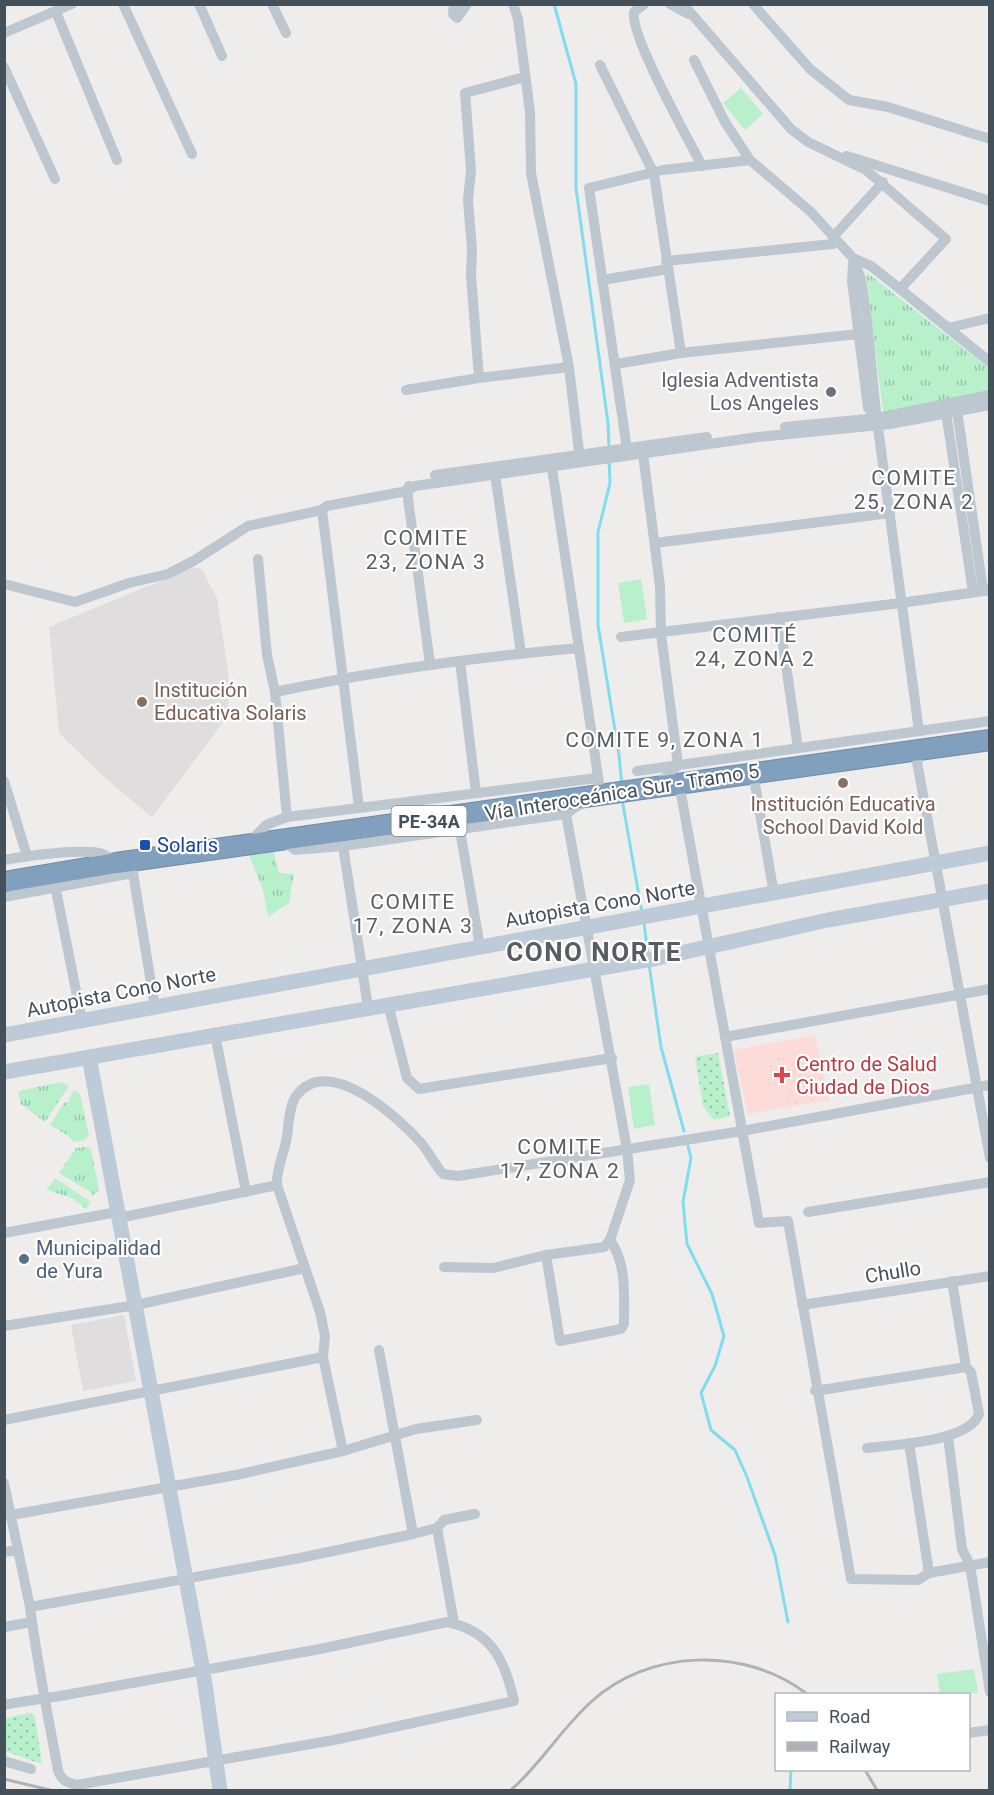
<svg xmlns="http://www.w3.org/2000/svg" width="994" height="1795" viewBox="0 0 994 1795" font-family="Roboto,sans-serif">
<defs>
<pattern id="grass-tufts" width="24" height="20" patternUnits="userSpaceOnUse" patternTransform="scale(1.5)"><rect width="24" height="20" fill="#b7f0cb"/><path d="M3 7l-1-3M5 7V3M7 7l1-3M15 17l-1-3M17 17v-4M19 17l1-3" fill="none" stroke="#96c5a8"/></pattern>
<pattern id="park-dots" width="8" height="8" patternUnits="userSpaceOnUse" patternTransform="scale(1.5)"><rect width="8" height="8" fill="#b7f0cb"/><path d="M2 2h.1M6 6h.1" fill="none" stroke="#96c5a8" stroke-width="1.8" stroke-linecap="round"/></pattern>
</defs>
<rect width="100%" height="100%" fill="#efecec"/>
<g fill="#e0ddde">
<path d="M 194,567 L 202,570 L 217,598 L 230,686 L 227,717 L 152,817 L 105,778 L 59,733 L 49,627 Z"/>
<path d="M 124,1315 L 136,1381 L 83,1391 L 71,1325 Z"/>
</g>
<path fill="#fcdbd9" d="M 815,1035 L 829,1100 L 748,1114 L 734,1050 Z"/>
<g fill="url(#grass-tufts)">
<path d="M 866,272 L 989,368 L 989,391 L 883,412 Z"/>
<path d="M 273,849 L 279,873 L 294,874 L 289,903 L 268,917 L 263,890 L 247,850 Z"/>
<path d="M 62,1082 L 69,1086 L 45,1122 L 21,1104 L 18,1093 L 22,1090 Z"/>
<path d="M 74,1090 L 80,1094 L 89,1135 L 85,1140 L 74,1142 L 67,1135 L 50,1125 L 64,1103 L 68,1102 Z"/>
<path d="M 87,1147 L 91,1149 L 99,1190 L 92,1196 L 89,1191 L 59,1173 L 76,1148 Z"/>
<path d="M 55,1178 L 91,1202 L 86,1209 L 72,1198 L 47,1190 Z"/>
</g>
<g fill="url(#park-dots)">
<path d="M 718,1053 L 730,1116 L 714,1120 L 703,1106 L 695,1057 Z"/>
<path d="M 31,1713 L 35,1716 L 42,1764 L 5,1751 L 5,1718 Z"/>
</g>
<g fill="#b7f0cb">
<path d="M 741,88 L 763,114 L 745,130 L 723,103 Z"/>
<path d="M 641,579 L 647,619 L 624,623 L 618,583 Z"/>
<path d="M 649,1084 L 655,1125 L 634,1129 L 628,1087 Z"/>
<path d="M 974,1669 L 978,1693 L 940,1694 L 937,1674 Z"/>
</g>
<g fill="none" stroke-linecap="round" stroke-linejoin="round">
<g stroke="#81dcef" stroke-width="3">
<path d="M 554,4 L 576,84 L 576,188 L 608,423 L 609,448"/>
<path d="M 609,460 L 610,483 L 598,532 L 598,625 L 619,755 L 622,786"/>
<path d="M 622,799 L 642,913"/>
<path d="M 644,923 L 648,955"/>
<path d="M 649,964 L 661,1047 L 684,1131"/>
<path d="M 688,1146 L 691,1158 L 683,1202 L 687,1244 L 712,1294 L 724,1336 L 715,1366 L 701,1393 L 711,1430 L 735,1450 L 747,1477 L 775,1555 L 788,1622"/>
<path d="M 790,1790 L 791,1770"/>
</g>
<defs>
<path id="highway" d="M 4,882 L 116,863 L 990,740"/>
</defs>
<use href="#highway" stroke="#6c8baa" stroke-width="22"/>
<g stroke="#bcc7cf" stroke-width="10">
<path d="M 123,4 L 192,154"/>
<path d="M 199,4 L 222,56"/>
<path d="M 272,4 L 286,33"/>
<path d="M 454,4 L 453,14 L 457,18 L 467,4"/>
<path d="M 513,4 L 518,19 L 530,112 L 531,173 L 569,367 L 580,460"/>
<path d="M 644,4 L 634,12 C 629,34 689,140 702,166"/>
<path d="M 670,4 L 688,14"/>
<path d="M 683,4 L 791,129 L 808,142 L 866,170 L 946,239 L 900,289"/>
<path d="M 753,4 L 810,69 L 849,100 L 888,107 L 990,139"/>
<path d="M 56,12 L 117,160"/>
<path d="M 4,33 L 72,4"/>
<path d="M 694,60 L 725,122 L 750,160 L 811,212 L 853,258 L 871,266 L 900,289 L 990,362"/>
<path d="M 600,65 L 654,174 L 681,353"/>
<path d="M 4,67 L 55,179"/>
<path d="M 847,156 L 990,201"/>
<path d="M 853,258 L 861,279 L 867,320 L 876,413 L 919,731"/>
<path d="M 666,261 L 833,244 L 834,236 L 883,182"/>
<path d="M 853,264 L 852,281 L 868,408 L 877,418"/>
<path d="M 602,280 L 668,269"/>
<path d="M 948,328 L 990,318"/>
<path d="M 616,364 L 681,353 L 868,333"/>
<path d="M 479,378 L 471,276 L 472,250 L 468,200 L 471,170 L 465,93 L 525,77"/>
<path d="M 406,390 L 479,378 L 569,367"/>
<path d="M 957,410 L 983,590"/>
<path d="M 946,412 L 973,592"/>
<path d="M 785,427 L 877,418 L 990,395"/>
<path d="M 627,449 L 589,188 L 663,170 L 750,160"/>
<path d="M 643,454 L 660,586 L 661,634 L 678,765 L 657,785"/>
<path d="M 494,467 L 521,653"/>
<path d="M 552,468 L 599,783"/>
<path d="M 435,475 L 707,437"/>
<path d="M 409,486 L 407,491 L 430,664"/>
<path d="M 322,510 L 359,807"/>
<path d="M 655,543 L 890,513"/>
<path d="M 258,559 L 267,655 L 275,692 L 287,817"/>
<path d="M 4,584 L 75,602 L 129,583 L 168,574 L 195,560 L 248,526 L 322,510 L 327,506 L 407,491 L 415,486 L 758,437 L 890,424 L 990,405"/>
<path d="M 779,617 L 798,748"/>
<path d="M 621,637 L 901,603 L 990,590"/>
<path d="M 460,661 L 476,793"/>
<path d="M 275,692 C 375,671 477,657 579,648"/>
<path d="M 915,751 L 990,1158"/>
<path d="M 637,771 L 990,721"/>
<path d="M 753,773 L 774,894"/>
<path d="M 4,781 L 27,856"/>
<path d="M 679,783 L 759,1223 L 788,1221 L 851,1579 L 918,1580 L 929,1573 L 990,1562"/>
<path d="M 460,830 L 480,947"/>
<path d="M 284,841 L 295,850 L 343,846 L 566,814 L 586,800"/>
<path d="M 249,843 L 266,825 L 287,817 L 597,778"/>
<path d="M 343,846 L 368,1007"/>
<path d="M 4,860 C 25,856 84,848 103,854 C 107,856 111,860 115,862"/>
<path d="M 133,873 L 155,1007"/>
<path d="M 55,885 L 82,1021"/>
<path d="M 4,897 L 133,873"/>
<path d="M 388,1004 L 407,1078 L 419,1089 L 612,1058"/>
<path d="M 215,1034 L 246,1192"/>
<path d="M 725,1037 L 990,989"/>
<path d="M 808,1212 L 990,1182"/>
<path d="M 4,1233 L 117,1212 L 124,1217 L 277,1185"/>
<path d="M 546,1255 L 560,1341 L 621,1329 L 624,1324 C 624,1296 627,1264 610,1240"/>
<path d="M 444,1267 L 493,1268 L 546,1255 L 604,1247 L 610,1240 L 630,1180 L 627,1149 L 566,814"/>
<path d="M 802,1305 L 990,1276"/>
<path d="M 4,1326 L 136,1305 L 305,1268"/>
<path d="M 379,1350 L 413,1534"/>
<path d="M 815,1391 L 966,1367"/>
<path d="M 4,1420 L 323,1357"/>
<path d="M 948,1436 L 962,1549 L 970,1565 L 990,1692"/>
<path d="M 909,1443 L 929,1573"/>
<path d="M 867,1448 C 893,1445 969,1442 979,1414 L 971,1372 L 966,1367 L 952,1281"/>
<path d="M 343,1451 L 323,1357 L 325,1336 L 320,1312 L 277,1185 C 276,1167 285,1153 287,1136 C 289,1123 289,1106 296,1096 C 328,1052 399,1118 422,1144 C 430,1154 435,1165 443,1174 L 458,1176 L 742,1131 L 990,1085"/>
<path d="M 4,1483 L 30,1607 C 37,1662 48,1716 58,1770 C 61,1780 66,1782 76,1785 L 334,1740 L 514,1701 C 505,1661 492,1631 447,1622 L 320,1649 L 60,1696 C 42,1699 23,1701 4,1705"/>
<path d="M 11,1515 L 236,1475 L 343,1451 L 416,1429 L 477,1420"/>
<path d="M 437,1528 L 454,1623"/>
<path d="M 4,1552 L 18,1550"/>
<path d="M 30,1607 L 300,1558 L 413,1534 L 437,1528 L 444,1520 L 475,1514"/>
<path d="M 4,1627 L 32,1622"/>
<path d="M 968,1733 L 990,1730"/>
<path d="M 4,1761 L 31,1769"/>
</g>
<g stroke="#bdcad7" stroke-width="15">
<path d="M 4,1035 L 990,853"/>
<path d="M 89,1057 L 203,1671 L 220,1790"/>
<path d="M 4,1072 L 658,958 L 828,920 L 990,891"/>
</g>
<use href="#highway" stroke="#81a0be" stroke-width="20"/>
<g stroke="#aeb2b7" stroke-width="3">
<path d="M 865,1770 L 877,1790"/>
<path d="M 4,1779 L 50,1790"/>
<path d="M 511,1790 C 541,1764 561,1729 591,1702 C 648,1649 745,1646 807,1694"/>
</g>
</g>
<circle fill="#6b7280" stroke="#fff" stroke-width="2" cx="831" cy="392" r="6"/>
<g fill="#8d6e63" stroke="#fff" stroke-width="2">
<circle cx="142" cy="702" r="6"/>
<circle cx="843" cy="783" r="6"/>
</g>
<rect fill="#1a4fb4" stroke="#fff" stroke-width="2" x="139" y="839" width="12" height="12" rx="3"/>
<path fill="#e0444e" stroke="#fff" stroke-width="2" d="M779 1066h6v6h6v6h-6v6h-6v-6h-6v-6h6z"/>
<circle fill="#5c6f8a" stroke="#fff" stroke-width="2" cx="24" cy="1259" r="6"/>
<g text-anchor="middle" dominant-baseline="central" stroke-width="4.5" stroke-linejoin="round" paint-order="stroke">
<rect fill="#fff" stroke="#7c848c" stroke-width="1.5" x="391.5" y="806" width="75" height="30" rx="4.5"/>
<g font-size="18" font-weight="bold" fill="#44505a">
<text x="429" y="821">PE-34A</text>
</g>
<g font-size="20" fill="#5b616d" stroke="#fff" text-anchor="end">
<text x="819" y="380">Iglesia Adventista<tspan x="819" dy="23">Los Angeles</tspan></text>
</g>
<g font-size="20" fill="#785e54" stroke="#fff" text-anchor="start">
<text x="154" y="690">Institución<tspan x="154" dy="23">Educativa Solaris</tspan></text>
<text x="843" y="804" text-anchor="middle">Institución Educativa<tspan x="843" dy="23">School David Kold</tspan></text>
</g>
<g font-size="20" fill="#44505a" stroke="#fff">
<text transform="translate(622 792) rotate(-9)">Vía Interoceánica Sur - Tramo 5</text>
<text transform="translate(600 904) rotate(-10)">Autopista Cono Norte</text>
<text transform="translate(121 992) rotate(-11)">Autopista Cono Norte</text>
<text transform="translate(893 1272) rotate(-9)">Chullo</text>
</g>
<g font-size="20" fill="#164399" stroke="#fff" text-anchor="start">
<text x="157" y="845">Solaris</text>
</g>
<g font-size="20" fill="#be3a42" stroke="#fff" text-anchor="start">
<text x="796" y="1064">Centro de Salud<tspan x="796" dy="23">Ciudad de Dios</tspan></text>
</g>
<g font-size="20" fill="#4e5e75" stroke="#fff" text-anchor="start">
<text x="36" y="1248">Municipalidad<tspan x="36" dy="23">de Yura</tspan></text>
</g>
<g font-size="21" letter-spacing="1.5" fill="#585d61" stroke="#fff">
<text x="914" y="478">COMITE<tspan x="914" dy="24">25, ZONA 2</tspan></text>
<text x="426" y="538">COMITE<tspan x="426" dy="24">23, ZONA 3</tspan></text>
<text x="755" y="635">COMITÉ<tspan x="755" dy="24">24, ZONA 2</tspan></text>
<text x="665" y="740">COMITE 9, ZONA 1</text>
<text x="413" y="902">COMITE<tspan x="413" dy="24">17, ZONA 3</tspan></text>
<text x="560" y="1147">COMITE<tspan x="560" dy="24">17, ZONA 2</tspan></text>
</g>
<g font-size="26" font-weight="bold" letter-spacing="1.5" fill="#585d61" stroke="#fff">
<text x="594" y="952">CONO NORTE</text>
</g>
</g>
<rect width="994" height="1795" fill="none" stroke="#44505a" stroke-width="12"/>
<rect x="775" y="1693" width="195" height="78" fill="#ffffff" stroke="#b4b9bd" stroke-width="1.5"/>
<rect x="787" y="1712" width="30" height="9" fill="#bdcad7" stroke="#b4b9bd" stroke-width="1.5"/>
<text x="829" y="1723" font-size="18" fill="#44505a">Road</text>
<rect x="787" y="1742" width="30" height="9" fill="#aeb2b7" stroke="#b4b9bd" stroke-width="1.5"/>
<text x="829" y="1753" font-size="18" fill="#44505a">Railway</text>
</svg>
